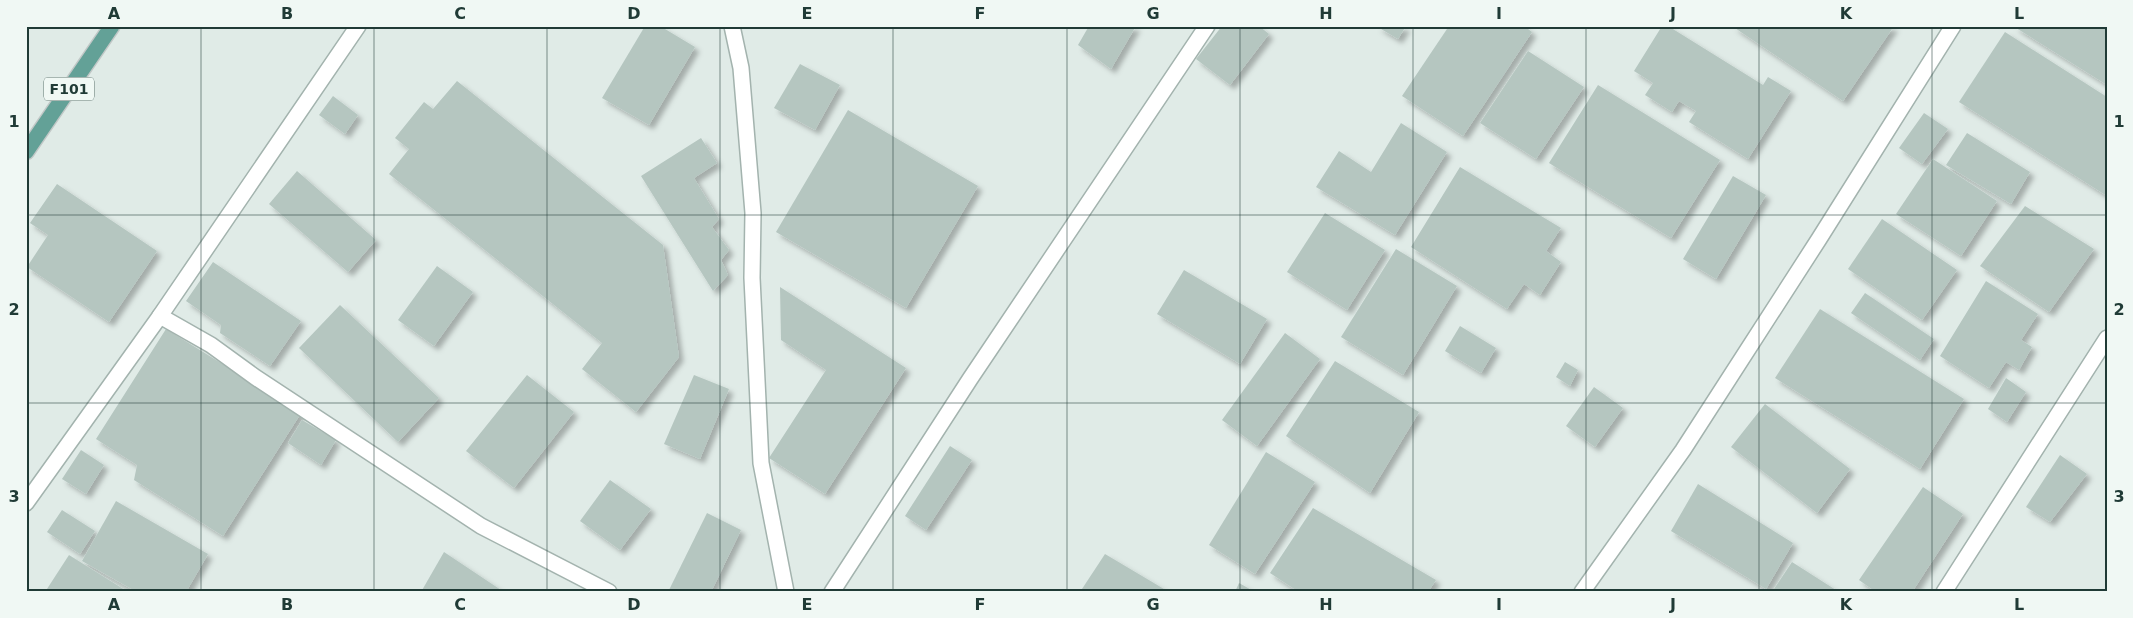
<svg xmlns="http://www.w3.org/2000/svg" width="2133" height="618" viewBox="0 0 2133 618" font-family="'DejaVu Sans',sans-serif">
<defs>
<filter id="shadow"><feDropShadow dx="4.5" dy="4.5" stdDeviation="2.5" flood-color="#0004"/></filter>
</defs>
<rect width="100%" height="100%" fill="#e0ebe7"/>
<g fill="#b5c6c0" filter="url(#shadow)">
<path d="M 645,26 L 660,26 L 695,47 L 649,125 L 602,98 Z"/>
<path d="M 1089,26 L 1136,26 L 1111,69 L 1078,45 Z"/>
<path d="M 1222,26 L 1259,26 L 1269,34 L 1230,85 L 1196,59 Z"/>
<path d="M 1376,26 L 1406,26 L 1398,39 Z"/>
<path d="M 1449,26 L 1524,26 L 1532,32 L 1463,136 L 1402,96 Z"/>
<path d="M 1662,26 L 1668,26 L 1763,85 L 1768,77 L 1791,91 L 1748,159 L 1689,122 L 1696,111 L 1679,101 L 1672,112 L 1645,95 L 1653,83 L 1634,71 Z"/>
<path d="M 1732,26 L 1894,26 L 1843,101 Z"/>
<path d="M 2013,26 L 2107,26 L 2107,85 Z"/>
<path d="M 2005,32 L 2107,97 L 2107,196 L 1959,102 Z"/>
<path d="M 1528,51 L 1584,87 L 1536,159 L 1480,123 Z"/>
<path d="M 800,64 L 840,85 L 815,130 L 774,108 Z"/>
<path d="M 457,81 L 663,245 L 679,357 L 636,412 L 582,369 L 602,343 L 389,174 L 409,149 L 395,138 L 424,102 L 433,109 Z"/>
<path d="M 1598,85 L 1720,160 L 1671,238 L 1549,163 Z"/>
<path d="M 333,96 L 358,115 L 345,134 L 319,115 Z"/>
<path d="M 848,110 L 978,186 L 906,308 L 776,232 Z"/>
<path d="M 1924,113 L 1948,129 L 1922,164 L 1899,148 Z"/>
<path d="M 1401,123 L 1447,152 L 1395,235 L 1316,187 L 1339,151 L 1371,172 Z"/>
<path d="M 1967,133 L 2030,172 L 2011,204 L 1946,165 Z"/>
<path d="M 701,138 L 717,163 L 694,178 L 719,219 L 712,227 L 729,250 L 721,260 L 728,275 L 713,291 L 641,176 Z"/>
<path d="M 1933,159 L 1997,201 L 1961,256 L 1896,214 Z"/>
<path d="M 1460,167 L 1561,228 L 1546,251 L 1561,262 L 1540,295 L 1524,284 L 1507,309 L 1411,247 Z"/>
<path d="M 297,171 L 376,240 L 348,272 L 269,204 Z"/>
<path d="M 1733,176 L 1766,195 L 1716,279 L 1683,259 Z"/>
<path d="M 57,184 L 157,251 L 109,322 L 27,267 L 48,235 L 30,223 Z"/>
<path d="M 2025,206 L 2094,249 L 2049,312 L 1980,266 Z"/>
<path d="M 1325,213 L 1385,250 L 1347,310 L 1287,272 Z"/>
<path d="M 1882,219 L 1957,270 L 1922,320 L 1848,269 Z"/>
<path d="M 1396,249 L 1457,286 L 1403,375 L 1341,337 Z"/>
<path d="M 213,262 L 301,321 L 270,366 L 220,333 L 221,325 L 186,301 Z"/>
<path d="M 437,266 L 473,292 L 434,346 L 398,320 Z"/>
<path d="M 1184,270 L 1267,319 L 1240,364 L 1157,314 Z"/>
<path d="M 1986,281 L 2038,314 L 2021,340 L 2032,347 L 2019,370 L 2006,362 L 1989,388 L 1940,356 Z"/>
<path d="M 780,287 L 906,368 L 825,494 L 769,458 L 826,370 L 781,340 Z"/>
<path d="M 1865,293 L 1934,339 L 1920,360 L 1851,313 Z"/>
<path d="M 340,305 L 439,398 L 398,442 L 299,348 Z"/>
<path d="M 1820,309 L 1964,399 L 1920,469 L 1775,378 Z"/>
<path d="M 1460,326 L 1496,348 L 1481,373 L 1445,351 Z"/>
<path d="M 166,329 L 301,413 L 223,536 L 134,480 L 137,465 L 96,439 Z"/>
<path d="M 1285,333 L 1320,359 L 1257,446 L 1222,420 Z"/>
<path d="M 1335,361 L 1419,412 L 1370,493 L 1286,436 Z"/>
<path d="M 1565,362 L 1578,370 L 1570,386 L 1556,377 Z"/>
<path d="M 527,375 L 574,412 L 514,488 L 466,451 Z"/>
<path d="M 694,375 L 729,389 L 700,459 L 664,444 Z"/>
<path d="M 2006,378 L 2026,392 L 2007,422 L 1988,409 Z"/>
<path d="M 1594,387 L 1623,408 L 1595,447 L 1566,426 Z"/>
<path d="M 1765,404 L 1850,469 L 1817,513 L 1731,447 Z"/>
<path d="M 302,420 L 336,440 L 321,465 L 288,443 Z"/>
<path d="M 950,446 L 972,460 L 926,530 L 905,516 Z"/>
<path d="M 81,450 L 104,465 L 86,494 L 62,479 Z"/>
<path d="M 1266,452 L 1315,482 L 1255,574 L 1209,545 Z"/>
<path d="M 2060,455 L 2087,474 L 2050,522 L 2026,507 Z"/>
<path d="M 610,480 L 651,509 L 620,550 L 580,521 Z"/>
<path d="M 1698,484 L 1793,543 L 1766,589 L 1671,531 Z"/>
<path d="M 1923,487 L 1963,514 L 1912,592 L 1876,592 L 1859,580 Z"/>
<path d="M 116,501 L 208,554 L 186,592 L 137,592 L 82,561 Z"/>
<path d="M 1313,508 L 1436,580 L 1428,592 L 1299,592 L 1270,573 Z"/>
<path d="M 62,510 L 95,531 L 80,554 L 47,532 Z"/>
<path d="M 707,513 L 741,530 L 711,592 L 671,592 L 669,590 Z"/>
<path d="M 444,552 L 504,592 L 421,592 Z"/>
<path d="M 1105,554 L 1169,592 L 1080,592 Z"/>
<path d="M 69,555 L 128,592 L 45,592 Z"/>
<path d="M 1792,562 L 1839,592 L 1772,592 Z"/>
<path d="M 1239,583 L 1255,592 L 1235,592 Z"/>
</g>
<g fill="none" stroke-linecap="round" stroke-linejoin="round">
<defs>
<g id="minor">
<path d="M 732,26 L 741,68 L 753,213 L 752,278 L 761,463 L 786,592"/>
<path d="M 160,316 L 211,345 L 255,377 L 481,526 L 609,592"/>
<path d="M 26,503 L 160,316 L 358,26"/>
<path d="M 832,592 L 970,379 L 1207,26"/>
<path d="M 1582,592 L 1683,450 L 1819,239 L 1953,26"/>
<path d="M 1944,592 L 2107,338"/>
</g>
<path id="major" d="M 26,152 L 112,26"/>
</defs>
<use href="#minor" stroke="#a3b3ae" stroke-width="18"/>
<use href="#major" stroke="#c1c8c7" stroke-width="18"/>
<use href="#minor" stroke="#fff" stroke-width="15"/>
<use href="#major" stroke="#63a197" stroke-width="15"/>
</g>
<path fill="none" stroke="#203b36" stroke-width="1" stroke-opacity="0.55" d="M 201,26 L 201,592M 374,26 L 374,592M 547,26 L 547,592M 720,26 L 720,592M 893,26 L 893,592M 1067,26 L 1067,592M 1240,26 L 1240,592M 1413,26 L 1413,592M 1586,26 L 1586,592M 1759,26 L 1759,592M 1932,26 L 1932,592M 26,215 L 2107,215M 26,403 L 2107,403"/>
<g text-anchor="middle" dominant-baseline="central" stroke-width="5" stroke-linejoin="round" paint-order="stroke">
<rect fill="#f0f8f4" stroke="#5e746f" stroke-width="1" x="44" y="77.5" width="50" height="23" rx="4"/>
<g font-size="14" font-weight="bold" fill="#203b36">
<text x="69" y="89">F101</text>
</g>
</g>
<rect width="2133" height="618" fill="none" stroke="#f0f8f4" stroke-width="55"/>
<rect x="28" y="28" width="2078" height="562" fill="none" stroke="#203b36" stroke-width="2"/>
<g font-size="16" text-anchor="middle" font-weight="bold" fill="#203b36">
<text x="114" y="19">A</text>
<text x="287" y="19">B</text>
<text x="460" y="19">C</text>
<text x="634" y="19">D</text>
<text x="807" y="19">E</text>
<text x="980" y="19">F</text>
<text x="1153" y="19">G</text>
<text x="1326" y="19">H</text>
<text x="1499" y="19">I</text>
<text x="1673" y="19">J</text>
<text x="1846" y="19">K</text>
<text x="2019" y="19">L</text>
<text x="14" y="127">1</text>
<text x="2119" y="127">1</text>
<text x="14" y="315">2</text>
<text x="2119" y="315">2</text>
<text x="14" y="502">3</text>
<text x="2119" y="502">3</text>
<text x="114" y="610">A</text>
<text x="287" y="610">B</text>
<text x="460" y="610">C</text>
<text x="634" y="610">D</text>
<text x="807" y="610">E</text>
<text x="980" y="610">F</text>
<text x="1153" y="610">G</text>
<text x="1326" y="610">H</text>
<text x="1499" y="610">I</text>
<text x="1673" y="610">J</text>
<text x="1846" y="610">K</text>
<text x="2019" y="610">L</text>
</g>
</svg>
